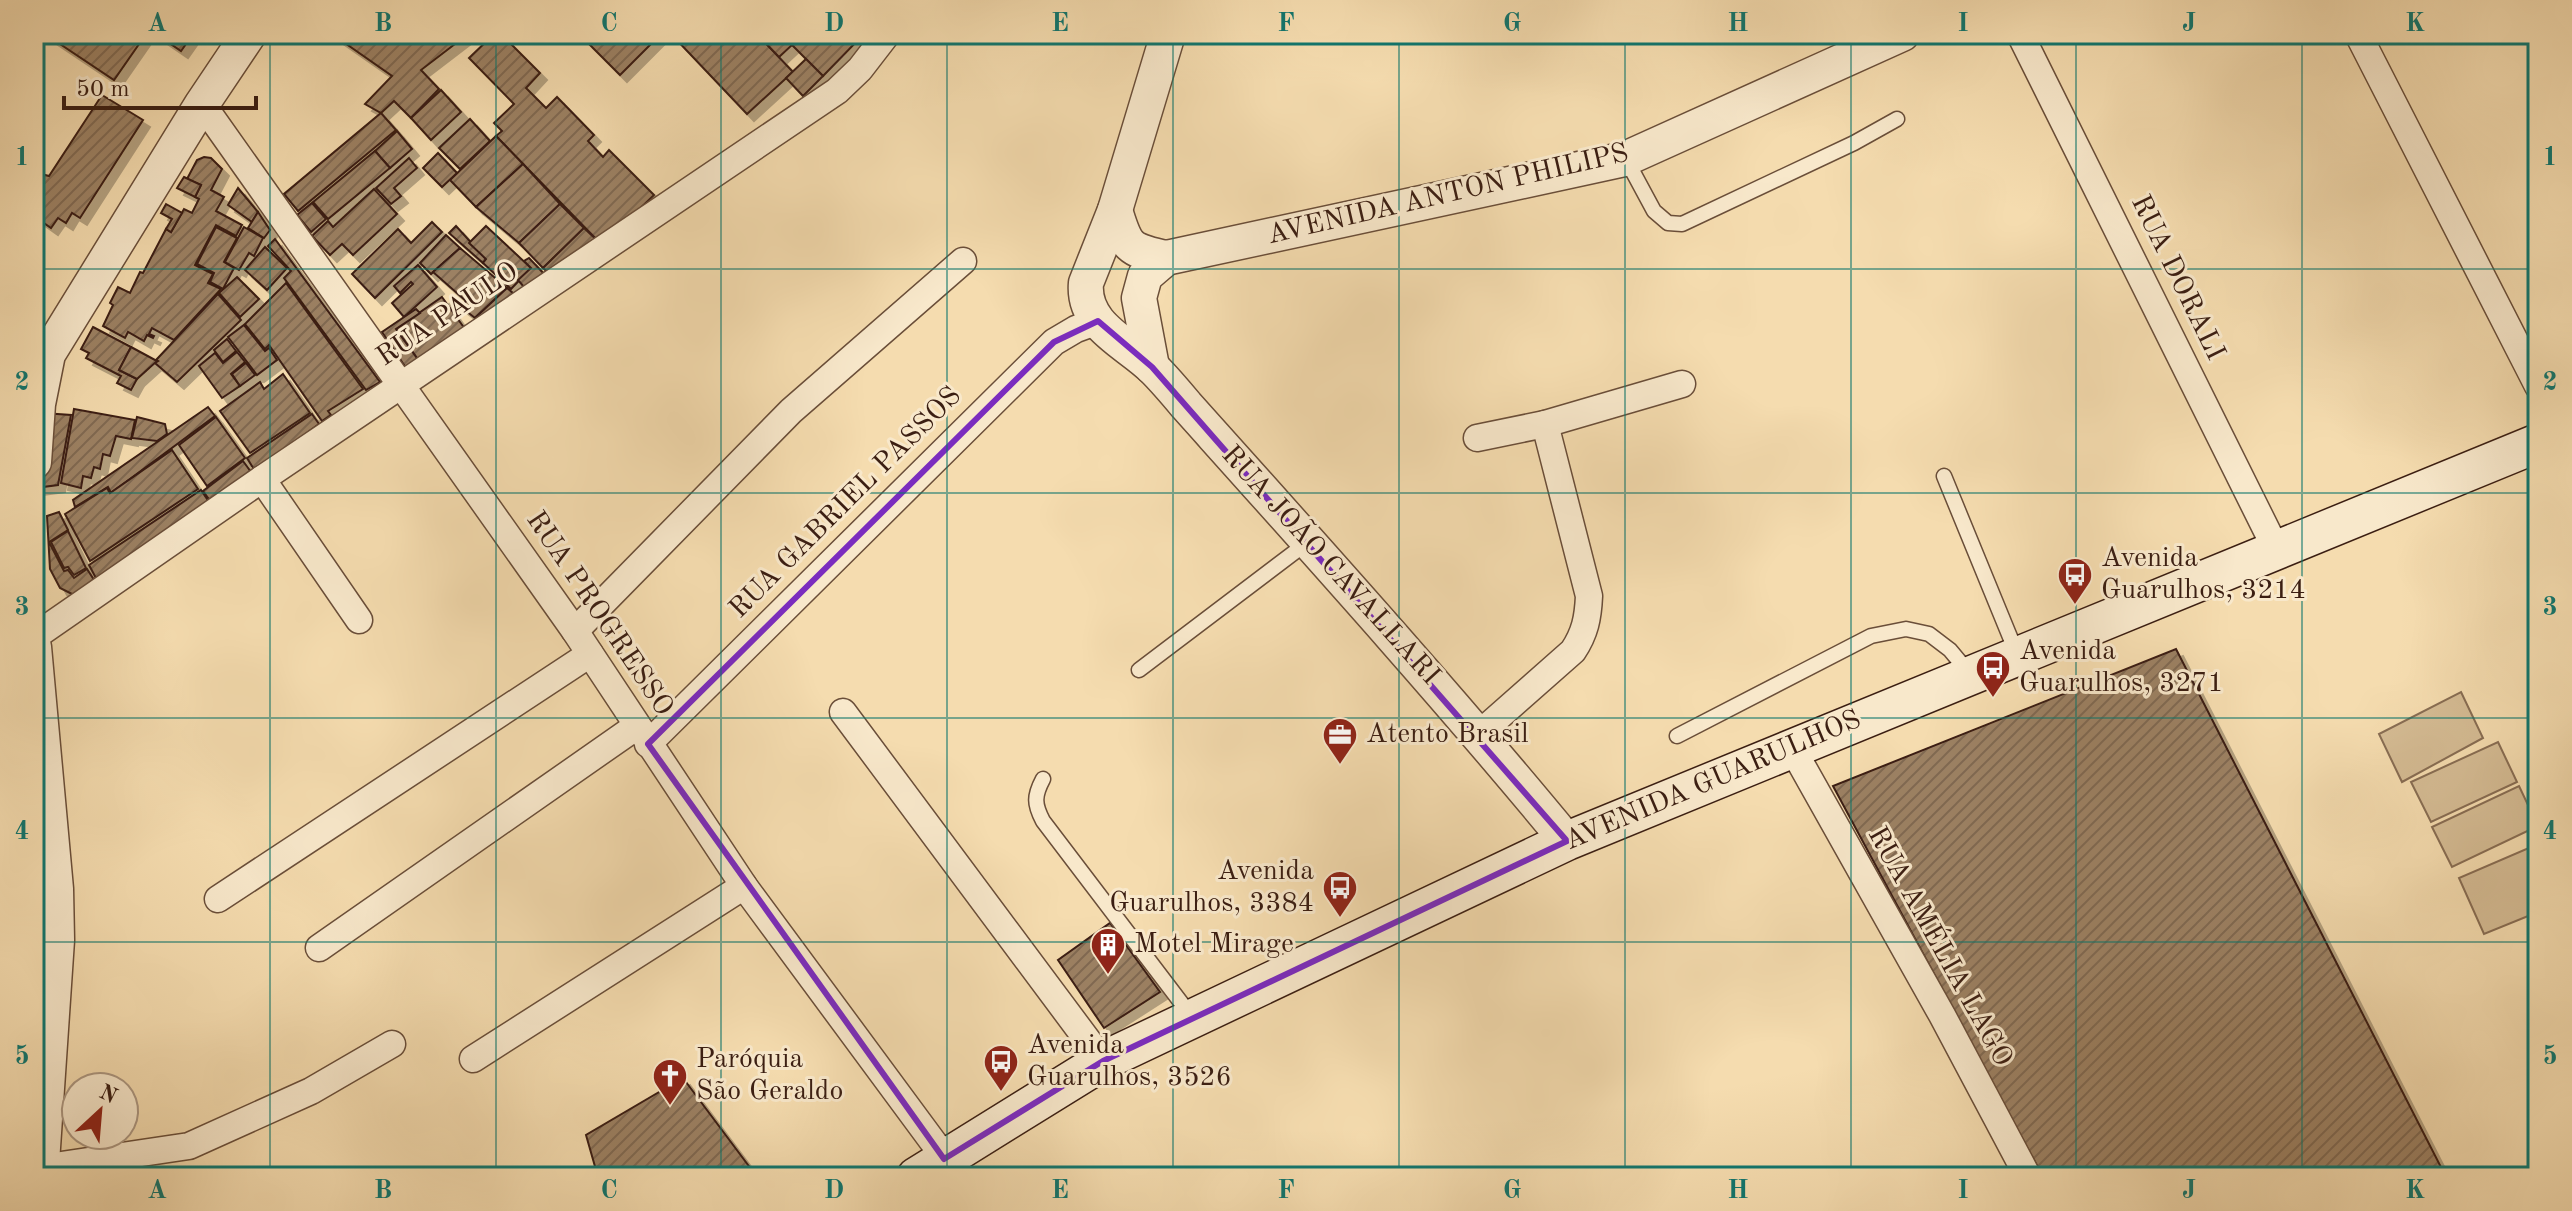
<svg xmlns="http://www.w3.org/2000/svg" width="2572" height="1211" viewBox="0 0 2572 1211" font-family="'Old Standard TT',serif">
<defs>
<pattern id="building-hatch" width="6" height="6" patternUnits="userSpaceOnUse" patternTransform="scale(2)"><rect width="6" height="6" fill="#9c8164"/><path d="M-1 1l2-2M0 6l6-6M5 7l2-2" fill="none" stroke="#806951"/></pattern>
<filter id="shadow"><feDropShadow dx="7" dy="7" stdDeviation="0" flood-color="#0004"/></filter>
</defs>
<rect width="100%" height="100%" fill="#f5dcaf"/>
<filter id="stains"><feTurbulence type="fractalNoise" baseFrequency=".0025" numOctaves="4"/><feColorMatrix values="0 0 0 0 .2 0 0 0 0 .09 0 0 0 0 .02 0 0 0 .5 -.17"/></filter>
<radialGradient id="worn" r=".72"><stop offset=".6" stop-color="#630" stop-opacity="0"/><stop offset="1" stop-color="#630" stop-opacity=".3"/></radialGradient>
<g fill="#d5bc94" stroke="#886d53" stroke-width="2">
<path d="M 2461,692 L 2483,738 L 2402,782 L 2379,734 Z"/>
<path d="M 2498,742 L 2517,782 L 2431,822 L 2411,782 Z"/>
<path d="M 2519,786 L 2538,826 L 2452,867 L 2432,827 Z"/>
<path d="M 2538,844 L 2538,912 L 2484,934 L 2459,878 Z"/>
</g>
<g fill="url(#building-hatch)" stroke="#3b1e12" stroke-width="2" filter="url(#shadow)">
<path d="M 45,34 L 146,34 L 114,80 Z"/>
<path d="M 156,34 L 193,34 L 181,51 Z"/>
<path d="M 332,34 L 468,34 L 421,70 L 439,89 L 411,118 L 394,101 L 381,113 L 365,104 L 392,76 Z"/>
<path d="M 494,34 L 501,34 L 540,73 L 526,88 L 546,108 L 557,97 L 594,135 L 588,141 L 603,157 L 609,150 L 654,195 L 602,245 L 496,136 L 502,131 L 494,123 L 514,104 L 469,58 Z"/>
<path d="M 589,34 L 657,34 L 659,36 L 620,75 L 586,41 L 591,36 Z"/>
<path d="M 671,34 L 757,34 L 793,72 L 747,114 Z"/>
<path d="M 757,34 L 783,34 L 792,45 L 779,57 Z"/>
<path d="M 783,34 L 804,34 L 792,45 Z"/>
<path d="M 804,34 L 864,34 L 823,76 L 792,45 Z"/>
<path d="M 806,59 L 823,76 L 803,96 L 786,78 Z"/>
<path d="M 441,90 L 461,112 L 431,140 L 411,118 Z"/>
<path d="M 102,95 L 143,120 L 80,218 L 72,213 L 66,223 L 58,218 L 51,228 L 34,216 L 34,191 L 45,175 L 49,176 Z"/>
<path d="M 381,113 L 396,130 L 298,211 L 284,194 Z"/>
<path d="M 470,119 L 490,141 L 460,169 L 439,148 Z"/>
<path d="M 397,131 L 412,149 L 390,168 L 375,151 Z"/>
<path d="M 496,136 L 523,164 L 476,207 L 450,180 Z"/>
<path d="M 375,151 L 390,168 L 328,219 L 313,202 Z"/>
<path d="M 438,153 L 457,173 L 442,187 L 423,168 Z"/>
<path d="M 204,157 L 211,158 L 222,169 L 211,190 L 224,197 L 216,211 L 242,225 L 236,236 L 216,225 L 195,265 L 213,274 L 208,283 L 221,289 L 174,340 L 152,328 L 149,334 L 154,336 L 153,338 L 147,335 L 144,341 L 128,332 L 125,338 L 103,326 L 113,305 L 110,303 L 118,287 L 130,293 L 140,272 L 143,273 L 166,229 L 171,232 L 184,209 L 192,213 L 199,199 L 195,197 L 201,185 L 187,179 L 197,160 Z"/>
<path d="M 409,158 L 417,168 L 394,188 L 401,196 L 391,204 L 376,188 Z"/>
<path d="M 523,164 L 560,204 L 519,243 L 476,207 Z"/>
<path d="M 184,177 L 201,185 L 195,197 L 177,188 Z"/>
<path d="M 238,188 L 258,212 L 252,222 L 228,205 Z"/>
<path d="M 374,189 L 397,214 L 353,255 L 342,244 L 330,255 L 312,236 L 328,221 L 333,227 Z"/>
<path d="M 312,203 L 326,219 L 311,232 L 297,215 Z"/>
<path d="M 166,204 L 182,213 L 171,232 L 166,229 L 172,219 L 161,213 Z"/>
<path d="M 560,204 L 584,228 L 543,268 L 519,243 Z"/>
<path d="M 258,212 L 270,230 L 264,238 L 248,228 Z"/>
<path d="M 432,222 L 442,232 L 375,298 L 352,274 L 398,229 L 411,243 Z"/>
<path d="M 456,226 L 486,259 L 483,263 L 449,233 Z"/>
<path d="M 486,226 L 531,268 L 511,289 L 483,263 L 486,259 L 469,243 Z"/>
<path d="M 216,227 L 237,238 L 224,262 L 234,268 L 223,289 L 210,282 L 214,273 L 197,264 Z"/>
<path d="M 244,227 L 263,238 L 254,256 L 249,253 L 239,270 L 225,262 Z"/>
<path d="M 584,228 L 602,245 L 554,278 L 543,268 Z"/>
<path d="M 446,235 L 460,248 L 431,274 L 420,263 Z"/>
<path d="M 275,239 L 380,382 L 366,390 L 284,278 L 291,271 L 268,246 Z"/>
<path d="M 265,247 L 287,268 L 267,290 L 245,270 Z"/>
<path d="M 460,248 L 507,288 L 475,318 L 461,307 L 466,301 L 433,272 Z"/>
<path d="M 529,258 L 548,278 L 530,294 L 518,280 L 531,268 L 524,261 Z"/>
<path d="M 418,265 L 437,287 L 404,317 L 392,303 L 413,284 L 411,282 L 400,293 L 394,286 Z"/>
<path d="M 237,277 L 259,299 L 240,317 L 219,293 Z"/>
<path d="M 286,283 L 363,389 L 328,411 L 331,415 L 322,421 L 269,345 L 265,349 L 245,324 Z"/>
<path d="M 507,288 L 520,299 L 483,325 L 475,318 Z"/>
<path d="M 218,294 L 241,320 L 177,382 L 155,363 L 158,361 L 156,360 Z"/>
<path d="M 442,297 L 465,329 L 419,361 L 396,329 Z"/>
<path d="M 416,309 L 420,313 L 396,329 L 419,361 L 406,368 L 382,332 Z"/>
<path d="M 244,325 L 265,351 L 269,348 L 277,360 L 257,375 L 228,337 Z"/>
<path d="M 93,327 L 131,347 L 119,370 L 137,379 L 131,390 L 117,383 L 121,376 L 86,358 L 89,353 L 81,349 Z"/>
<path d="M 227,339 L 236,351 L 223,362 L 214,350 Z"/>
<path d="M 131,347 L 157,361 L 137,379 L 119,370 Z"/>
<path d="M 237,352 L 245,362 L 231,374 L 240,386 L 222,398 L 199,366 L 215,353 L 223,363 Z"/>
<path d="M 246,363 L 255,375 L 240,386 L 232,374 Z"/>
<path d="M 283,374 L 310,413 L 250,453 L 220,411 L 260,382 L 264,389 Z"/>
<path d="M 208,407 L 215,416 L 111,493 L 108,487 L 75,507 L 73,500 Z"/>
<path d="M 74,409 L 135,420 L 131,439 L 116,436 L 110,456 L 103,454 L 100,469 L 94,467 L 91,478 L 83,476 L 81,488 L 61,483 Z"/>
<path d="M 43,413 L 71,415 L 58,485 L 35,488 Z"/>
<path d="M 312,414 L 319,424 L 255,471 L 247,458 Z"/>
<path d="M 137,417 L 165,424 L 167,434 L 157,441 L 132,438 Z"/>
<path d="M 216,417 L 245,458 L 207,486 L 179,445 Z"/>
<path d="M 172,450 L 198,489 L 90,561 L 65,514 L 107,488 L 110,493 Z"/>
<path d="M 243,461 L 251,472 L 211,502 L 203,491 Z"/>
<path d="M 201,490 L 209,502 L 97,580 L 89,565 Z"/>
<path d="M 59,512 L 68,530 L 49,542 L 64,571 L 68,570 L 74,578 L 87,569 L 96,583 L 76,596 L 60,588 L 50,569 L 47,516 Z"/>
<path d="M 68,531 L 86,568 L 74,575 L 68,567 L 64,568 L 51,542 Z"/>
<path d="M 2176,649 L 2446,1177 L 2179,1177 L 2175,1171 L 2164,1177 L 2043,1177 L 1833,786 Z"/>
<path d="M 1110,923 L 1160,992 L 1104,1028 L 1058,960 Z"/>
<path d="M 683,1078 L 757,1177 L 598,1177 L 586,1135 Z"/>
</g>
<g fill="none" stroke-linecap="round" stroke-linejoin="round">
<defs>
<g id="service">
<path d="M 1626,159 L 1654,211 L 1668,223 L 1682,224 L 1854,143 L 1897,119"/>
<path d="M 1944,476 L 2017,654"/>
<path d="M 1139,670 L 1308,542"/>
<path d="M 1677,736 L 1871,636 L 1906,629 L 1929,634 L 1950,650 L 1970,674"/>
<path d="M 1043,779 C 1034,796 1034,804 1043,821 L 1192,1017"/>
</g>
<g id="minor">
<path d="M 2020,34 L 2277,551"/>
<path d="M 2358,34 L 2538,386"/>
<path d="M 202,104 L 575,631 L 744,886 L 959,1177"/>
<path d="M 1477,438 L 1545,424"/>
<path d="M 262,479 L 359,620"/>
<path d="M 575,631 L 791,411 L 963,261"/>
<path d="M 34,637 L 262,479 L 837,91 L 860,69 L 887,34"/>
<path d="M 843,712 L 1103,1061"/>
<path d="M 1479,734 L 1573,651 C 1585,633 1588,618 1589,596 L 1545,424 L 1682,384"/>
<path d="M 648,744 L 1054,342 L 1076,329 L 1098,321"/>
<path d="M 1792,748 L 1942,1015 L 2028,1177"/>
<path d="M 218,899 L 590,654"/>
<path d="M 319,948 L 637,726"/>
<path d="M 473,1059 L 744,886"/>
<path d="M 41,1168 L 189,1146 L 311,1091 L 392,1044"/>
</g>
<g id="tertiary">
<path d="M 1168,34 L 1115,210 L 1086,283 C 1082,326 1128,343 1154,369 C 1165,380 1176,393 1186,405 C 1315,549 1444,692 1567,841"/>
<path d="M 1115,210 C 1126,247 1128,250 1166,258"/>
<path d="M 1152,367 L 1139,298 L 1145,276 L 1166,258 L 1625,159 L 1902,34"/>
<path d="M 34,462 L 38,404 L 48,354 L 202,104 L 249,34"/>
<path d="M 34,647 L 56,889 L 57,940 L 41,1177"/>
</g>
<path id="secondary" d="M 916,1177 L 1103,1061 L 1567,841 L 2538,443"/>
</defs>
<use href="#service" stroke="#6a4e39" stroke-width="17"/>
<use href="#minor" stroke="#6a4e39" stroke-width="29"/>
<use href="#tertiary" stroke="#6a4e39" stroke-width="37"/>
<use href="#secondary" stroke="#3b1e12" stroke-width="41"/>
<use href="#service" stroke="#f8e8cb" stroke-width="14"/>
<use href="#minor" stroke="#f8e8cb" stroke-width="26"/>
<use href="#tertiary" stroke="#f8e8cb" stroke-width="34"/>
<use href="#secondary" stroke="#f8e8cb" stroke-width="38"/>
</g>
<path fill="none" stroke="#7b2cbf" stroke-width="6" stroke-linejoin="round" d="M 1098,321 L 1152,367 L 1567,841 L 1103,1061 L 944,1159 L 648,744 L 1054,342 Z"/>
<path fill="none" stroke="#0f766e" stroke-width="2" stroke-opacity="0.55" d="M 270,34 L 270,1177M 496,34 L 496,1177M 721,34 L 721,1177M 947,34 L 947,1177M 1173,34 L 1173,1177M 1399,34 L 1399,1177M 1625,34 L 1625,1177M 1851,34 L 1851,1177M 2076,34 L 2076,1177M 2302,34 L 2302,1177M 34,269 L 2538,269M 34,493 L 2538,493M 34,718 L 2538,718M 34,942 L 2538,942"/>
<defs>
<symbol id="bus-pin" viewBox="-11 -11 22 30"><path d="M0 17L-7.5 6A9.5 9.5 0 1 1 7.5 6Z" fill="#8f2418" stroke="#f8e8cb"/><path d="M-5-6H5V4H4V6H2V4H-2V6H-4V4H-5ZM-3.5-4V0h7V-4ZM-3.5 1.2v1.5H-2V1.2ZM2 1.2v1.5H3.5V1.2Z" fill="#fff"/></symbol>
<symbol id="office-pin" viewBox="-11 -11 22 30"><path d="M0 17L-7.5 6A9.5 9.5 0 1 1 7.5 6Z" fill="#8f2418" stroke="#f8e8cb"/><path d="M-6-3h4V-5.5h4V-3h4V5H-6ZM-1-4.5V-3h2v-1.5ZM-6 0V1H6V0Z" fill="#fff"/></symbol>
<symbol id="building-pin" viewBox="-11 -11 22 30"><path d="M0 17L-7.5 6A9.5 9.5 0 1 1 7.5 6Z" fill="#8f2418" stroke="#f8e8cb"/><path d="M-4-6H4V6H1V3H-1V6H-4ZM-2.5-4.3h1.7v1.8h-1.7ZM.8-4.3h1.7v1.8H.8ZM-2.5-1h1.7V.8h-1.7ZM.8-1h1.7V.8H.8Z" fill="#fff"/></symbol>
<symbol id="church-pin" viewBox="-11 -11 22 30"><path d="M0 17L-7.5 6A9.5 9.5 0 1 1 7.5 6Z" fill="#8f2418" stroke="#f8e8cb"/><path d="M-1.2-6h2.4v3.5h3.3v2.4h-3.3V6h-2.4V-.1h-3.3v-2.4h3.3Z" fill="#fff"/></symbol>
</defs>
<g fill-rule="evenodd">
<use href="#bus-pin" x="2055" y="555" width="40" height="54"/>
<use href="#bus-pin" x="1973" y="648" width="40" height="54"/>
<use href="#office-pin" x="1320" y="715" width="40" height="54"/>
<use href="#bus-pin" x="1320" y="868" width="40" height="54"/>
<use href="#building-pin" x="1088" y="925" width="40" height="54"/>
<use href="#bus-pin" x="981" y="1042" width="40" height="54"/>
<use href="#church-pin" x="650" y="1056" width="40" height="54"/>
</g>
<g text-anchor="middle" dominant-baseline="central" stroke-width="6" stroke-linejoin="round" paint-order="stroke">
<g font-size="28" fill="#3b1e12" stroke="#f8e8cb">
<text transform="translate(1448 195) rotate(-13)">AVENIDA ANTON PHILIPS</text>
<text transform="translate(2177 278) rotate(64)">RUA DORALI</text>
<text transform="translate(448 315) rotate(-34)">RUA PAULO</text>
<text transform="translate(846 503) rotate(-45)">RUA GABRIEL PASSOS</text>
<text transform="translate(1330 566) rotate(48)">RUA JOÃO CAVALLARI</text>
<text transform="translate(599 614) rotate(56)">RUA PROGRESSO</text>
<text transform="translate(1713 781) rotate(-23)">AVENIDA GUARULHOS</text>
<text transform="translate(1939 947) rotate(61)">RUA AMÉLIA LAGO</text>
</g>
<g font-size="28" fill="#3b1e12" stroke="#f8e8cb" text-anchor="start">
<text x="2101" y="559">Avenida<tspan x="2101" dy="32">Guarulhos, 3214</tspan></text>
<text x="2019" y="652">Avenida<tspan x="2019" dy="32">Guarulhos, 3271</tspan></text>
<text x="1366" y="735">Atento Brasil</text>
<text x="1314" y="872" text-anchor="end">Avenida<tspan x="1314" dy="32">Guarulhos, 3384</tspan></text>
<text x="1134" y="945">Motel Mirage</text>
<text x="1027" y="1046">Avenida<tspan x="1027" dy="32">Guarulhos, 3526</tspan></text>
<text x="696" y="1060">Paróquia<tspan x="696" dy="32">São Geraldo</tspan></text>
</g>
</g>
<rect width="2572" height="1211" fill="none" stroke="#f5dcaf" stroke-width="88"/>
<g transform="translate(100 1111) rotate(26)"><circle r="38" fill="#f8e8cb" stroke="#ac9781" stroke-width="2"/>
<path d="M0-6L14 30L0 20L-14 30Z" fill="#8f2418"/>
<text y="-12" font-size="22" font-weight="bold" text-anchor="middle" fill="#3b1e12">N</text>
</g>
<path d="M64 96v12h192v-12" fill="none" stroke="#3b1e12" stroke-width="4"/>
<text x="76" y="96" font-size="24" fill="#3b1e12" stroke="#f8e8cb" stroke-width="6" paint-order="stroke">50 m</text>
<rect x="44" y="44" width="2484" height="1123" fill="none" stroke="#0f766e" stroke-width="3"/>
<g font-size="26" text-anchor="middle" font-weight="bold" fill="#0f766e">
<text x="157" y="31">A</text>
<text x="383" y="31">B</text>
<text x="609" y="31">C</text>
<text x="834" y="31">D</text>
<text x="1060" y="31">E</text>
<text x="1286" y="31">F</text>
<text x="1512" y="31">G</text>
<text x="1738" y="31">H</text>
<text x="1963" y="31">I</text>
<text x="2189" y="31">J</text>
<text x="2415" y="31">K</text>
<text x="22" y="165">1</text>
<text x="2550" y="165">1</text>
<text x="22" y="390">2</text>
<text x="2550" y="390">2</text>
<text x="22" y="615">3</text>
<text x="2550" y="615">3</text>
<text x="22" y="839">4</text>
<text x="2550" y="839">4</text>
<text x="22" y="1064">5</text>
<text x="2550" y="1064">5</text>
<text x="157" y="1198">A</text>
<text x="383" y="1198">B</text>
<text x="609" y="1198">C</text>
<text x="834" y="1198">D</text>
<text x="1060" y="1198">E</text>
<text x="1286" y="1198">F</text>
<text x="1512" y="1198">G</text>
<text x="1738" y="1198">H</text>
<text x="1963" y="1198">I</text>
<text x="2189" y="1198">J</text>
<text x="2415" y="1198">K</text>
</g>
<rect width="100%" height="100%" filter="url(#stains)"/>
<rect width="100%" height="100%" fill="url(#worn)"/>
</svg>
